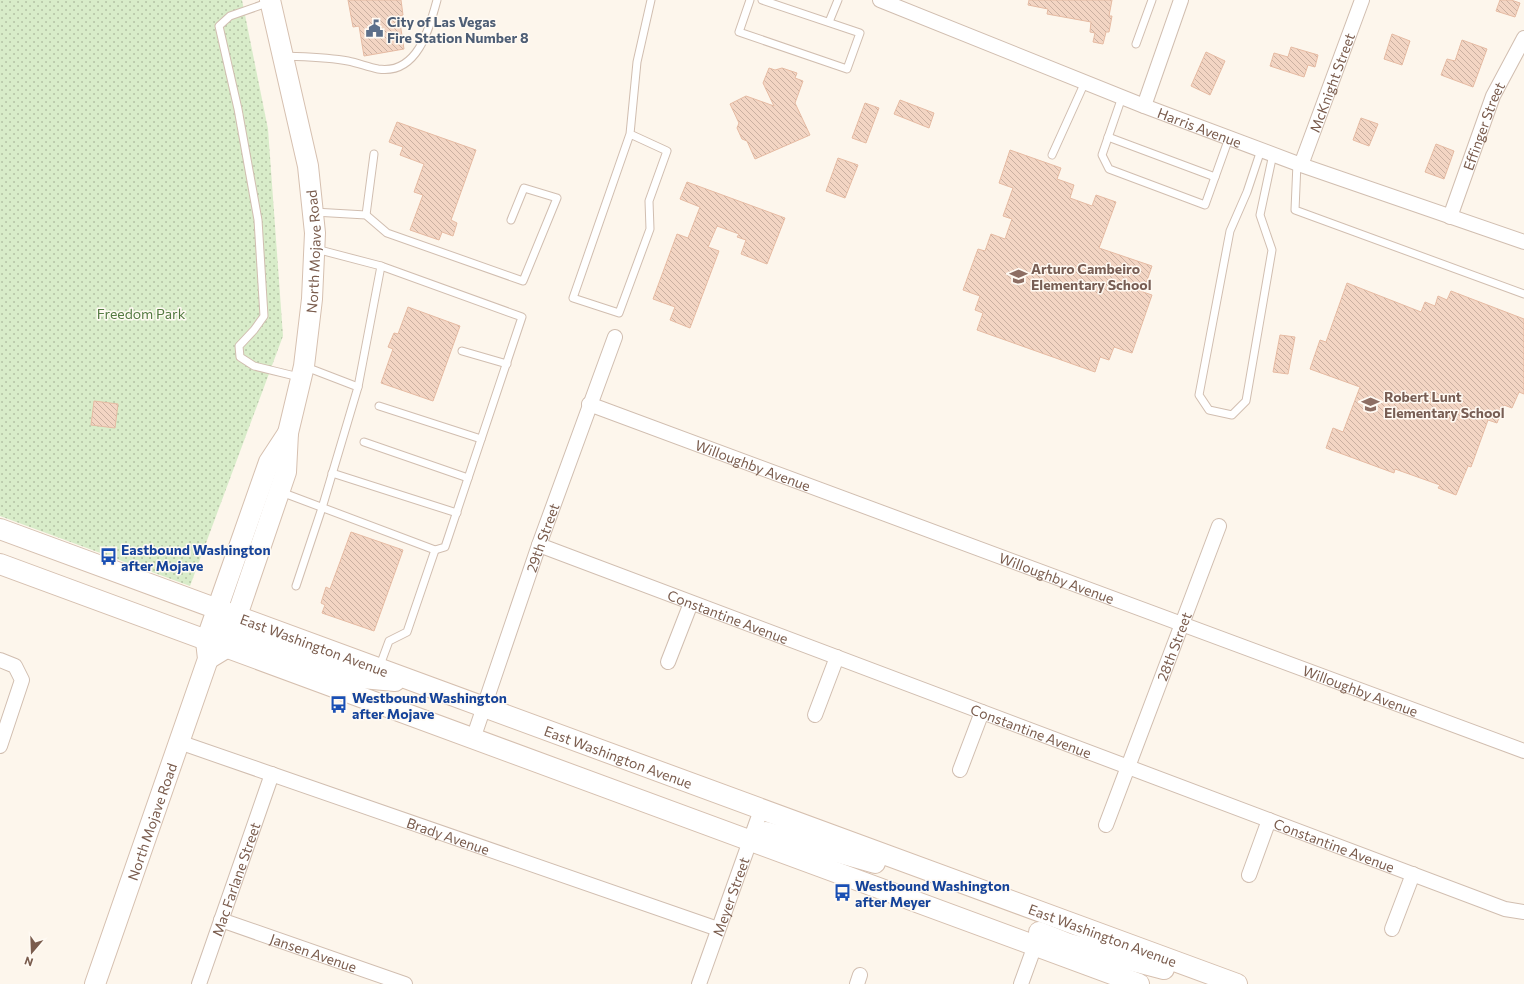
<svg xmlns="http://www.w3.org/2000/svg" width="1524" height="984" viewBox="0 0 1524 984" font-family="Commissioner,sans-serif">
<defs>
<pattern id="park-dots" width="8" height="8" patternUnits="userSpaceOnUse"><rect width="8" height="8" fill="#d8ecc9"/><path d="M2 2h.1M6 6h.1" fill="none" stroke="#b4c2a5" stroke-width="1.8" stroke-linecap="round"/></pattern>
<pattern id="building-back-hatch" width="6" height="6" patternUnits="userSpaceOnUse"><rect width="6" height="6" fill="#f3d5c3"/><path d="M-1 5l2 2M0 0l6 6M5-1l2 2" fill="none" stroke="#cab0a1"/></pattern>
</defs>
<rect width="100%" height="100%" fill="#fdf6ec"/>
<path fill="url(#park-dots)" d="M 0,0 L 242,0 L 268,129 L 283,336 L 190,586 L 0,516 Z"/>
<g fill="url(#building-back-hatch)" stroke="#e6bba3">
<path d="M 348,0 L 401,0 L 403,15 L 399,16 L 404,49 L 364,56 L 359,26 L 353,27 Z"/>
<path d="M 1029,0 L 1112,0 L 1109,16 L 1112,16 L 1109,32 L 1106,32 L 1103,44 L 1093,42 L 1095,33 L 1090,32 L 1091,22 L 1047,14 L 1048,9 L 1028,5 Z"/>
<path d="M 1500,0 L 1511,0 L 1520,3 L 1515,17 L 1496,11 Z"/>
<path d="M 1392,34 L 1410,41 L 1402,65 L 1384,59 Z"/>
<path d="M 1462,40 L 1487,49 L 1473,87 L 1441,75 L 1447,59 L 1455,61 Z"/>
<path d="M 1291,47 L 1318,55 L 1315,67 L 1308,65 L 1304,77 L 1270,66 L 1274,53 L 1288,57 Z"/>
<path d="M 1206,52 L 1225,61 L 1210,95 L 1191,86 Z"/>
<path d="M 769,68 L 775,70 L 782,68 L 797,73 L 795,78 L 803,81 L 795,103 L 810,135 L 755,159 L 747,141 L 742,139 L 737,128 L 739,123 L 730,104 L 746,96 L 774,106 L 763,83 Z"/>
<path d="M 900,100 L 934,113 L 929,128 L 894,114 Z"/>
<path d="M 865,103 L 879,108 L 866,143 L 852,138 Z"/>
<path d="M 1361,118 L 1378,124 L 1369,146 L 1353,140 Z"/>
<path d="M 397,122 L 476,150 L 451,220 L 457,223 L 453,236 L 442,232 L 439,240 L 410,230 L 423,195 L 414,192 L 424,164 L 400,155 L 403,147 L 389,142 Z"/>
<path d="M 1436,144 L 1454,151 L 1444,179 L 1425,172 Z"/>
<path d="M 1010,150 L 1061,168 L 1057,179 L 1074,185 L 1070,198 L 1092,206 L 1096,195 L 1116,202 L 1099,248 L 1152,266 L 1143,292 L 1152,295 L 1132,353 L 1114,347 L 1109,360 L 1100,357 L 1095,372 L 977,330 L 983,313 L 975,310 L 980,296 L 963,290 L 978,249 L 985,251 L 991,234 L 1005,239 L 1012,219 L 1003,216 L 1013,188 L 999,183 Z"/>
<path d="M 838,158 L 858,165 L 845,198 L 826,191 Z"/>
<path d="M 687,182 L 785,218 L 767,264 L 741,254 L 746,240 L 737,237 L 739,234 L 717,226 L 708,247 L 719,251 L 690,328 L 670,320 L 675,307 L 653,299 L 677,234 L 688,238 L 700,207 L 680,199 Z"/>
<path d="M 1347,283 L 1421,312 L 1425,302 L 1435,306 L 1438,296 L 1447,300 L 1451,291 L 1524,319 L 1524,394 L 1519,392 L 1512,408 L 1504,405 L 1497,423 L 1488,420 L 1471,467 L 1468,466 L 1456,495 L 1438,488 L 1440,485 L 1395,469 L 1394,473 L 1326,448 L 1333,428 L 1343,432 L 1360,387 L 1310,369 L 1320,340 L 1326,342 Z"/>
<path d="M 408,307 L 460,326 L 433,401 L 381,383 L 393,349 L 388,347 L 394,333 L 398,334 Z"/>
<path d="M 1280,335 L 1295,337 L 1288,374 L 1273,372 Z"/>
<path d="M 94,401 L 118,404 L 115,428 L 91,425 Z"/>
<path d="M 351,532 L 403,550 L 374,631 L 322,613 L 325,605 L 321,603 L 326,587 L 330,589 Z"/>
</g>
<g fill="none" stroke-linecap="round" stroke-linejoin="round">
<defs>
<g id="lane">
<path d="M 750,0 L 739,32 L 847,69 L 860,33 L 762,0"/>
<path d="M 270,2 L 230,16 L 219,26 L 238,109 L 258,220 L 264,316 L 254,330 L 239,346 L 240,357 L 254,366 L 299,377"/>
<path d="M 829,22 L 838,0"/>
<path d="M 1136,44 L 1152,0"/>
<path d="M 283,56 C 305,57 327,57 348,61 C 358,63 368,67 378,69 C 417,75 429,30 437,0"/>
<path d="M 1122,97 L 1102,155 L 1109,169 L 1205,205 L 1229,138"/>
<path d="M 630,134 L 667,151 L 649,201 L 650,229 L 619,313 L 573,298 L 630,134 L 637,62 L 651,0"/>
<path d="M 1108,137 L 1215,177"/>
<path d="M 1261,150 L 1247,192 L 1230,231 L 1199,395 L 1209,410 L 1232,415 L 1246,401 L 1272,250 L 1260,215 L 1273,154"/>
<path d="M 1052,155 L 1085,82"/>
<path d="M 1297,163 L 1295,210 L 1524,294"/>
<path d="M 314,212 L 366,215 L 387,233 L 523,281 L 557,198 L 524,188 L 511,220"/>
<path d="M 366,215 L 374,154"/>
<path d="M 316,249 L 381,266 L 358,387"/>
<path d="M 381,266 L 522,317 L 445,547 L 435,550"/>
<path d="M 462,351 L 507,364"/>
<path d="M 379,406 L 481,439"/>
<path d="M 364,442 L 468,478"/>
<path d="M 332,473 L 457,513"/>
<path d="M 281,492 L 435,550 L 407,632 L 389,641 L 379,668"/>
<path d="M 296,586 L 322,508 L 358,387 L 306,367"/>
</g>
<g id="street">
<path id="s1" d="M 880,0 L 1144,106 L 1301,165 L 1524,242"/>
<path d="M 1144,106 L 1181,0"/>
<path id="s2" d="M 1301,165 L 1362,0"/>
<path id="s3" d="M 1450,217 L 1493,96 L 1524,38"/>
<path id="s4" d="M 589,404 L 1524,751"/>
<path id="s5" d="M 539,545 L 1505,909 L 1524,912"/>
<path d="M 0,660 L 15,666 L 22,680 L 0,746"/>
<path d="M 668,662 L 691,603"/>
<path d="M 815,715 L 837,657"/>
<path id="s6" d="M 473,739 L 539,545 L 615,337"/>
<path id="s7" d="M 179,742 L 718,929"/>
<path d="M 960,770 L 982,712"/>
<path id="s8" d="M 1106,825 L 1219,526"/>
<path d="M 1249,875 L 1269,820"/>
<path id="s9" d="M 221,920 L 405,984"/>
<path d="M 1392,929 L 1413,874"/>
<path id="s10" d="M 199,984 L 272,774"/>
<path id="s11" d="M 699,984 L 761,810"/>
<path d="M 857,984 L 860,975"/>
<path d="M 1021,984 L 1038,937"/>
</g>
<g id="secondary">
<path id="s12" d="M 0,529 L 1237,984"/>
<path d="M 0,564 L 1139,984"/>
<path d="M 218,628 L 351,677 L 395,681"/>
<path id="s13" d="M 208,659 L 226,648 L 286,472 L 288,433 L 304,366 L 312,299 L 315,233 L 308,166 L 270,0"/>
<path d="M 766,832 L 875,863"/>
<path d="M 1039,932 L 1069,944 L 1164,969"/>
<path id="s14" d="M 95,984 L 208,659 L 206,641 L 225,587 L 269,462 L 288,433"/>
</g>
</defs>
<use href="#lane" stroke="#d1beb0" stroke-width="9"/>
<use href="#street" stroke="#d1beb0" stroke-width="16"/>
<use href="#secondary" stroke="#d6c0b0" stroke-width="22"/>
<use href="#lane" stroke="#fff" stroke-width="7"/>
<use href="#street" stroke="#fff" stroke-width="14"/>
<use href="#secondary" stroke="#fff" stroke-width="20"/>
</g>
<defs>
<symbol id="civic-bare" viewBox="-9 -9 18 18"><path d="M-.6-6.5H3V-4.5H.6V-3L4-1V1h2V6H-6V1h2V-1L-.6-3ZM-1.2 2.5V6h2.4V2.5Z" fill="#5c6f8a" stroke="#fffaf3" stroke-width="2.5" paint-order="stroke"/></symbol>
<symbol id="school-bare" viewBox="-9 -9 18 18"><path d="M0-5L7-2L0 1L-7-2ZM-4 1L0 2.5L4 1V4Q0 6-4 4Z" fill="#8d6e63" stroke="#fffaf3" stroke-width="2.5" paint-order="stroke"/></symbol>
<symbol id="bus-bare" viewBox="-9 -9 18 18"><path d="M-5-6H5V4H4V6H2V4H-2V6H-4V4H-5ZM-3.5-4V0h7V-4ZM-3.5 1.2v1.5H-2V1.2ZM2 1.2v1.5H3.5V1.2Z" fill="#1a4fb4" stroke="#fffaf3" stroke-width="2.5" paint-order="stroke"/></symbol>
</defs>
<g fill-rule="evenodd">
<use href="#civic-bare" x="362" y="16" width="25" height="25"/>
<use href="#school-bare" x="1006" y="264" width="25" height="25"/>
<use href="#school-bare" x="1358" y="392" width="25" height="25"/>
<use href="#bus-bare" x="96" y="544" width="25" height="25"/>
<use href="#bus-bare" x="326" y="692" width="25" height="25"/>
<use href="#bus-bare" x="830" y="880" width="25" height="25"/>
</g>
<g text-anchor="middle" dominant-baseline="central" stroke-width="3" stroke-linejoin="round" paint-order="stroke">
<g font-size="14" font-weight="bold" fill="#4e5e75" stroke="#fffaf3" text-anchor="start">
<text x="387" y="21">City of Las Vegas<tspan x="387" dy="16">Fire Station Number 8</tspan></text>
</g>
<g font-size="14" fill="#7a5c4d" stroke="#fffaf3">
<text stroke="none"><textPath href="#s2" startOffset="88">McKnight Street</textPath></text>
<text stroke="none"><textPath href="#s3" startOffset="97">Effinger Street</textPath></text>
<text stroke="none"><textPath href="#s1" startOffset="344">Harris Avenue</textPath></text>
<text stroke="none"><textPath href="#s13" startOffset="430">North Mojave Road</textPath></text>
<text stroke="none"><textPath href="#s4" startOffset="175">Willoughby Avenue</textPath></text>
<text stroke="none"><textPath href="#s6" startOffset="213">29th Street</textPath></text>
<text stroke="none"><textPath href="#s4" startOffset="499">Willoughby Avenue</textPath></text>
<text stroke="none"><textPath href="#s5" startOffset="202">Constantine Avenue</textPath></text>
<text stroke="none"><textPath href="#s12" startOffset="335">East Washington Avenue</textPath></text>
<text stroke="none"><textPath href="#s8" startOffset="191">28th Street</textPath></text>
<text stroke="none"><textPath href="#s4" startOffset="823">Willoughby Avenue</textPath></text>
<text stroke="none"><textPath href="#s5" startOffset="526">Constantine Avenue</textPath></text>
<text stroke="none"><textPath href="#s12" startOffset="659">East Washington Avenue</textPath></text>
<text stroke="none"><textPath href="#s14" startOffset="172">North Mojave Road</textPath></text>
<text stroke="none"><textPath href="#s7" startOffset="285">Brady Avenue</textPath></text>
<text stroke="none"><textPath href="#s5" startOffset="850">Constantine Avenue</textPath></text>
<text stroke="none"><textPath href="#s10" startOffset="111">Mac Farlane Street</textPath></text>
<text stroke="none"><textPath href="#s11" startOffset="93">Meyer Street</textPath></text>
<text stroke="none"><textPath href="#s12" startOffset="1175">East Washington Avenue</textPath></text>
<text stroke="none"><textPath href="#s9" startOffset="98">Jansen Avenue</textPath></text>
</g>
<g font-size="14" font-weight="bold" fill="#785e54" stroke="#fffaf3" text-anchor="start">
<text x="1031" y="268">Arturo Cambeiro<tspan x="1031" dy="16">Elementary School</tspan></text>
<text x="1384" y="396">Robert Lunt<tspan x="1384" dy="16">Elementary School</tspan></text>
</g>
<g font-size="14" fill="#537a41" stroke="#fffaf3">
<text x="141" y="313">Freedom Park</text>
</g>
<g font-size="14" font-weight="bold" fill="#164399" stroke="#fffaf3" text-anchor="start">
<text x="121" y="549">Eastbound Washington<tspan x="121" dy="16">after Mojave</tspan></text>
<text x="352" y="697">Westbound Washington<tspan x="352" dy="16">after Mojave</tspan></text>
<text x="855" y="885">Westbound Washington<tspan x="855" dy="16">after Meyer</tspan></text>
</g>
</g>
<g transform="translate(32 952) rotate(199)" stroke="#fffaf3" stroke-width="3" paint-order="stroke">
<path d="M0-3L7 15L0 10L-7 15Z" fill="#7a5c4d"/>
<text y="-6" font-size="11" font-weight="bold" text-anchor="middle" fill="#7a5c4d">N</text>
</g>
</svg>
